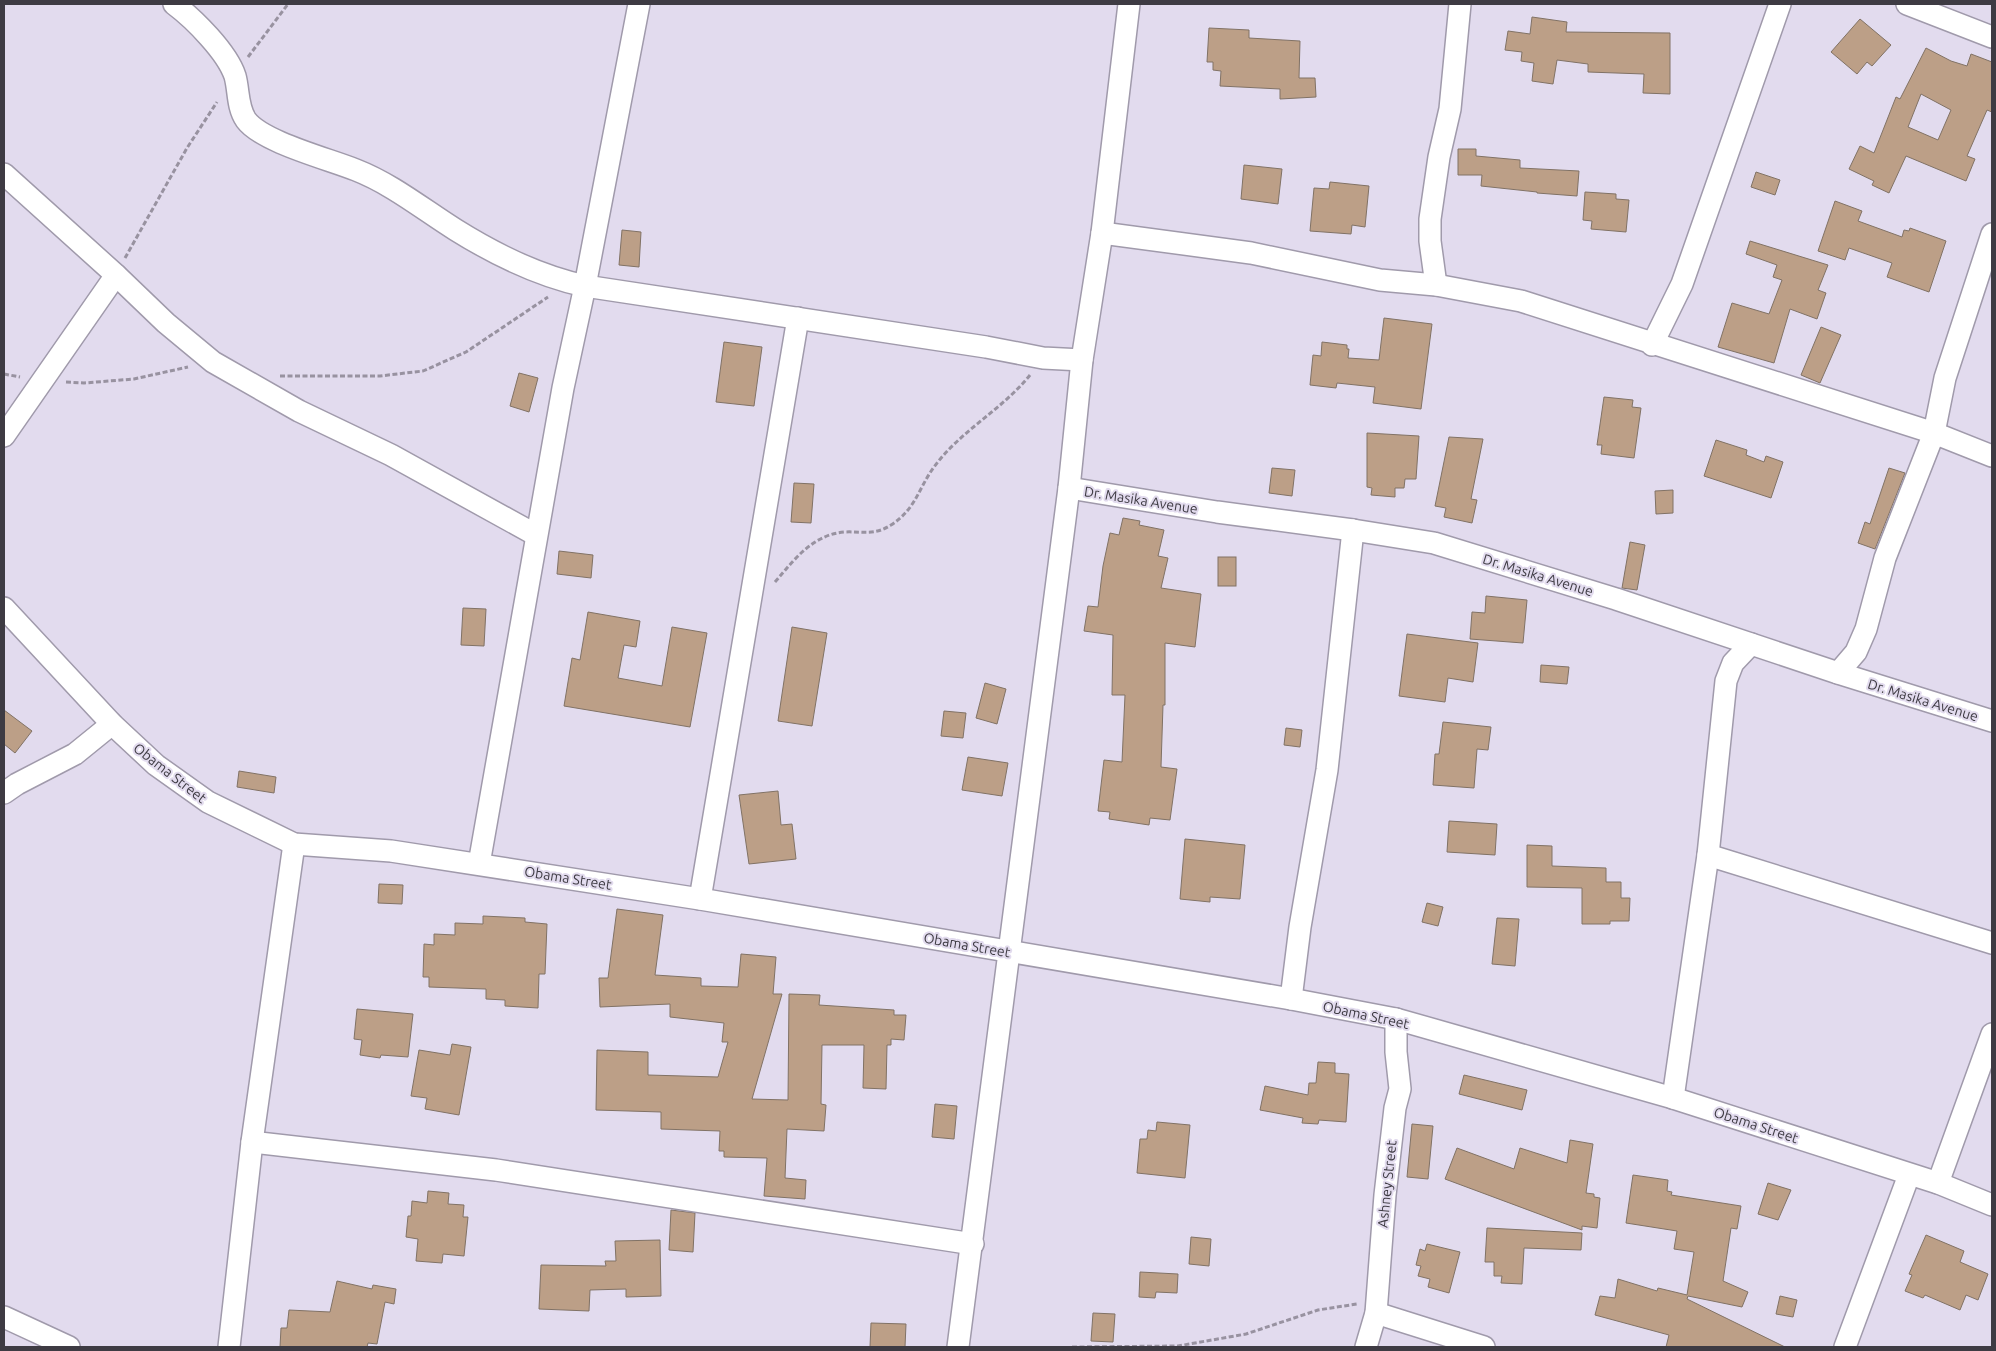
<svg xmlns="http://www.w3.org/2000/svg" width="1996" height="1351" viewBox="0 0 1996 1351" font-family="Ubuntu,sans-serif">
<rect width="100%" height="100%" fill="#e2dbee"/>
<g fill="#bc9f87" stroke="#817265" fill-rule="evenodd">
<path d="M 1532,17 L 1567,22 L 1566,32 L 1670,33 L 1670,94 L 1643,93 L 1644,74 L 1588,72 L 1588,64 L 1557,60 L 1553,84 L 1532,81 L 1534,63 L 1521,61 L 1522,52 L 1505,50 L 1508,31 L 1530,34 Z"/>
<path d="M 1860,19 L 1891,45 L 1872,66 L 1867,62 L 1857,74 L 1831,52 Z"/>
<path d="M 1209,28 L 1249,30 L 1249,38 L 1300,41 L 1299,78 L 1315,78 L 1316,97 L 1280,99 L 1280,89 L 1220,86 L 1221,71 L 1213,70 L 1213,62 L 1207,62 Z"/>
<path d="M 1926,48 L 1951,61 L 1967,66 L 1971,54 L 1992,62 L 1992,112 L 1987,110 L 1967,156 L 1975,159 L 1966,181 L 1906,156 L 1889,193 L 1872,185 L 1874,181 L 1849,169 L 1860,146 L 1874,153 L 1896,97 L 1900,99 ZM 1921,94 L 1951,110 L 1938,140 L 1908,127 Z"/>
<path d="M 1458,149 L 1476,149 L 1476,156 L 1520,160 L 1520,168 L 1579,171 L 1577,196 L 1537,193 L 1537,192 L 1481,186 L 1482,175 L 1458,175 Z"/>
<path d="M 1244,165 L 1282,169 L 1278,204 L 1241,199 Z"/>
<path d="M 1756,172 L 1780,180 L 1775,195 L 1751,187 Z"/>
<path d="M 1330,182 L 1369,186 L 1365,227 L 1352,225 L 1351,234 L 1310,231 L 1314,188 L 1329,189 Z"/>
<path d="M 1585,192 L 1616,194 L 1616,199 L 1629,200 L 1626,232 L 1591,229 L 1592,221 L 1583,220 Z"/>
<path d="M 1835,201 L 1862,211 L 1858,221 L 1902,237 L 1904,230 L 1909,231 L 1910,228 L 1946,241 L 1929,292 L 1887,277 L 1892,263 L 1849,248 L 1845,260 L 1818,251 Z"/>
<path d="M 622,230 L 641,232 L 639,267 L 619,265 Z"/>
<path d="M 1750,241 L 1828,265 L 1818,290 L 1826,293 L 1817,319 L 1790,309 L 1774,363 L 1718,347 L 1732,303 L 1769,314 L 1782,280 L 1773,277 L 1777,265 L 1746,254 Z"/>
<path d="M 1384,318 L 1432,324 L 1421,409 L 1373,403 L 1375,387 L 1337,383 L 1336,388 L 1310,385 L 1313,355 L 1321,356 L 1322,342 L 1347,345 L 1347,349 L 1349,349 L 1348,358 L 1379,360 Z"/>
<path d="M 1821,327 L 1841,335 L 1820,383 L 1801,375 Z"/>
<path d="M 724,342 L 762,347 L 754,406 L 716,402 Z"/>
<path d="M 519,373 L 538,378 L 529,412 L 510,406 Z"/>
<path d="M 1604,397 L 1633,400 L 1632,407 L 1641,408 L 1634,458 L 1601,454 L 1602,445 L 1597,445 Z"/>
<path d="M 1367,433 L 1419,436 L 1416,479 L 1405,479 L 1404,488 L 1395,488 L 1395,497 L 1371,495 L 1372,488 L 1367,487 Z"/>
<path d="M 1449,437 L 1483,439 L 1471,499 L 1477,500 L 1472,523 L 1444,517 L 1446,508 L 1435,506 Z"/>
<path d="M 1716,440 L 1747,450 L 1746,455 L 1764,462 L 1766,456 L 1783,462 L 1771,498 L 1704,476 Z"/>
<path d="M 1272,468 L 1295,470 L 1292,496 L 1269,493 Z"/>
<path d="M 1889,468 L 1905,473 L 1875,549 L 1858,543 L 1865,522 L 1870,524 Z"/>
<path d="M 794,483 L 814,484 L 811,523 L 791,522 Z"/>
<path d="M 1673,490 L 1673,513 L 1656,514 L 1655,491 Z"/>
<path d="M 1123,518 L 1140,521 L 1139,525 L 1164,530 L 1158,556 L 1168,558 L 1161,588 L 1201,594 L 1195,647 L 1165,643 L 1165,705 L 1163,705 L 1161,767 L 1177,769 L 1170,820 L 1150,818 L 1149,825 L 1109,819 L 1110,812 L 1098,811 L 1104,760 L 1122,762 L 1125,695 L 1112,695 L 1113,635 L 1084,631 L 1088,606 L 1098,607 L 1103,566 L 1110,533 L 1119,535 Z"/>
<path d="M 1630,542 L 1645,545 L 1637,590 L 1622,588 Z"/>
<path d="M 559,551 L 593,555 L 591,578 L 557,574 Z"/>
<rect x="1218" y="557" width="18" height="29"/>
<path d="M 1486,596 L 1527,600 L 1523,643 L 1470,639 L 1472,612 L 1485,613 Z"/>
<path d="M 463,608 L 486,609 L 484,646 L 461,645 Z"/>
<path d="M 588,612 L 640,621 L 636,647 L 624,645 L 618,678 L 662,686 L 672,627 L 707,633 L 690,727 L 564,706 L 572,658 L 580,660 Z"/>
<path d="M 792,627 L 827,633 L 812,726 L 778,721 Z"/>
<path d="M 1407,634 L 1478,643 L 1473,682 L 1448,678 L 1445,702 L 1399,696 Z"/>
<path d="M 1541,665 L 1569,667 L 1567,684 L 1540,682 Z"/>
<path d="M 985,683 L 1006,689 L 997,724 L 976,718 Z"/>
<path d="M 4,710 L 32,731 L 15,753 L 4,744 Z"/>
<path d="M 944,711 L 966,713 L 963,738 L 941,736 Z"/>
<path d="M 1443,722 L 1491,727 L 1488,750 L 1477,749 L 1474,788 L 1433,785 L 1435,754 L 1439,754 Z"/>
<path d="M 1286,728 L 1302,730 L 1300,747 L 1284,745 Z"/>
<path d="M 968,757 L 1008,763 L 1002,796 L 962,790 Z"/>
<path d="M 239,771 L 276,777 L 274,793 L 237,787 Z"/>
<path d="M 778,791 L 781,825 L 792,824 L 796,859 L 749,864 L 739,795 Z"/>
<path d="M 1449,821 L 1497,824 L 1495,855 L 1447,852 Z"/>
<path d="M 1185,839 L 1245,845 L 1240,899 L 1210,897 L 1210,902 L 1180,899 Z"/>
<path d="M 1527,845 L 1552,846 L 1552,866 L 1606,868 L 1606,882 L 1621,882 L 1621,898 L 1630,898 L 1629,921 L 1610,921 L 1610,924 L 1582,924 L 1582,888 L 1527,887 Z"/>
<path d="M 379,884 L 403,885 L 402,904 L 378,903 Z"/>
<path d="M 1427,903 L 1443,907 L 1438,926 L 1422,922 Z"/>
<path d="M 617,909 L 663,915 L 655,975 L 701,978 L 701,986 L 738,987 L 741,954 L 776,957 L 773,994 L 782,994 L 752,1099 L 788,1100 L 789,994 L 820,995 L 819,1005 L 894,1010 L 894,1015 L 906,1015 L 904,1040 L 891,1039 L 891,1045 L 887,1045 L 886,1089 L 863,1088 L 864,1045 L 822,1045 L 821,1104 L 826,1105 L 824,1131 L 787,1129 L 785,1178 L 806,1180 L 805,1199 L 764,1196 L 767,1158 L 724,1157 L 724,1151 L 719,1151 L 720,1131 L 661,1129 L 661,1112 L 596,1110 L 597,1050 L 648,1052 L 648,1075 L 718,1077 L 728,1042 L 722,1042 L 724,1023 L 670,1017 L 670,1004 L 600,1007 L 599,978 L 608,978 Z"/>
<path d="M 483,916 L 525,918 L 525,922 L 547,924 L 545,974 L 539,974 L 538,1008 L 505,1006 L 505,1000 L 486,999 L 486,989 L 429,987 L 429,977 L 423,977 L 424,944 L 434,945 L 434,934 L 455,935 L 455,923 L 483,924 Z"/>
<path d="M 1497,918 L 1519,919 L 1515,966 L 1492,964 Z"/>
<path d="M 357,1009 L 413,1014 L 408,1057 L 381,1055 L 380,1058 L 360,1055 L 362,1040 L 354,1039 Z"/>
<path d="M 452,1044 L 471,1047 L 459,1115 L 425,1109 L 427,1098 L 411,1096 L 419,1050 L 450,1055 Z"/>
<path d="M 1318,1062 L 1335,1063 L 1335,1073 L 1349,1074 L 1346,1122 L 1319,1120 L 1318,1124 L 1302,1123 L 1303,1118 L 1260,1110 L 1265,1086 L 1308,1095 L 1309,1083 L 1316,1083 Z"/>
<path d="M 1464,1075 L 1527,1090 L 1522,1110 L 1459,1094 Z"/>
<path d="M 935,1104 L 957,1106 L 954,1139 L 932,1137 Z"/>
<path d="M 1157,1122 L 1190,1125 L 1185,1178 L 1137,1173 L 1140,1139 L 1147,1139 L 1148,1130 L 1156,1131 Z"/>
<path d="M 1412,1124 L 1433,1126 L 1428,1179 L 1407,1177 Z"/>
<path d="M 1570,1140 L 1593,1144 L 1586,1193 L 1594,1194 L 1594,1197 L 1600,1198 L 1597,1228 L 1582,1226 L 1582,1230 L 1445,1179 L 1457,1148 L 1514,1169 L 1520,1148 L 1567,1163 Z"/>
<path d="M 1633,1175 L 1668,1180 L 1667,1191 L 1672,1192 L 1671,1195 L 1741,1206 L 1737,1229 L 1731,1228 L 1723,1281 L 1748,1292 L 1742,1307 L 1688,1296 L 1687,1299 L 1785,1347 L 1666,1347 L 1669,1335 L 1595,1315 L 1600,1296 L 1615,1298 L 1618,1279 L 1657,1291 L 1658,1288 L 1687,1295 L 1694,1252 L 1674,1249 L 1677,1231 L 1626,1223 Z"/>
<path d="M 1768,1183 L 1791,1190 L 1778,1220 L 1758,1214 Z"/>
<path d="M 428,1191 L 449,1193 L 448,1204 L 464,1205 L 463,1217 L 468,1217 L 464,1256 L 443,1254 L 442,1263 L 416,1261 L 418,1239 L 406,1237 L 408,1216 L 411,1216 L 412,1201 L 427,1203 Z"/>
<path d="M 671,1210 L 695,1213 L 693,1252 L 669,1250 Z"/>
<path d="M 1487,1228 L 1582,1233 L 1581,1250 L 1524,1248 L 1522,1284 L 1501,1283 L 1502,1276 L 1494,1276 L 1494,1262 L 1485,1262 Z"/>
<path d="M 1926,1235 L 1964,1251 L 1960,1262 L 1988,1274 L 1978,1300 L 1966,1295 L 1960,1310 L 1925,1295 L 1923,1298 L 1905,1291 L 1912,1275 L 1909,1274 Z"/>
<path d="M 1191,1237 L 1211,1239 L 1209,1266 L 1189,1264 Z"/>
<path d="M 660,1240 L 661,1296 L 626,1297 L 626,1289 L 590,1290 L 589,1311 L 539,1309 L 541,1265 L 606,1266 L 605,1261 L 616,1261 L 615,1241 Z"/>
<path d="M 1427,1244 L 1460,1252 L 1449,1293 L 1428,1287 L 1430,1279 L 1418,1276 L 1421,1266 L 1416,1265 L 1420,1249 L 1425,1251 Z"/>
<path d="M 1140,1272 L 1178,1274 L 1177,1293 L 1156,1292 L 1155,1298 L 1139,1297 Z"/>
<path d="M 337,1281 L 372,1289 L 373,1285 L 396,1289 L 394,1304 L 385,1302 L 377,1344 L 368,1343 L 367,1347 L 280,1347 L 281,1328 L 287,1328 L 289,1310 L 330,1312 Z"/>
<path d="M 1780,1296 L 1797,1300 L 1793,1317 L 1776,1314 Z"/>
<path d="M 1093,1313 L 1115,1314 L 1113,1342 L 1091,1341 Z"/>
<path d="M 871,1323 L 906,1324 L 905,1347 L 870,1347 Z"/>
</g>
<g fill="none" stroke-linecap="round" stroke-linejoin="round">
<defs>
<g id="minor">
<path d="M 174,4 C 194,19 227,52 235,76 C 239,90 237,107 246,120 C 262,142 329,159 356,170 C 392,184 424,210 456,230 C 496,255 539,276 585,286 L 986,347 L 1043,358 L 1082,360"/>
<path d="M 1907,4 L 1992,37"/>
<path d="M 4,174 L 116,275 L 166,323 L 213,362 L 299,411 L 391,455 L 536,535"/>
<path d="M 1102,233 L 1251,253 L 1380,280 L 1436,285 L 1521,301 L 1934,433 L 1992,456"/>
<path d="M 1436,285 L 1430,241 L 1430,219 L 1439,157 L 1450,109 L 1460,4"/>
<path d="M 1652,345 L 1682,284 L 1780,4"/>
<path d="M 4,436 L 116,275"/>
<path d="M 1069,488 L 1217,512 L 1353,530 L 1434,543 L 1616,599 L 1838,673 L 1992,721"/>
<path d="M 4,608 L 112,724 L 156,765 L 208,802 L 294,844 L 391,851 L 700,899 L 1291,999 L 1396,1019 L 1673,1098 L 1938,1183 L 1992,1205"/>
<path d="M 1838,673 L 1856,652 L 1866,629 L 1885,558 L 1934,433 L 1945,378 L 1992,234"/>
<path d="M 4,793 L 17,784 L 75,754 L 112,724"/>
<path d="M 1708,855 L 1992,943"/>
<path d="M 479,864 L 563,388 L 585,286 L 639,4"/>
<path d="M 700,899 L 798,318"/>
<path d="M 1291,999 L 1300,927 L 1327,770 L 1353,530"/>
<path d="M 1673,1098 L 1708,855 L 1726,681 L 1733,663 L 1751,644"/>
<path d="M 252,1142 L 496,1170 L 973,1244"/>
<path d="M 1938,1183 L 1992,1034"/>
<path d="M 1376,1313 L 1484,1347"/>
<path d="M 4,1317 L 69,1347"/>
<path d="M 229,1347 L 252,1142 L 294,844"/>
<path d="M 958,1347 L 1069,488 L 1082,360 L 1102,233 L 1129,4"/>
<path d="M 1366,1347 L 1376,1313 L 1385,1195 L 1395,1108 L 1400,1089 L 1396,1052 L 1396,1019"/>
<path d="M 1845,1347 L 1909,1175"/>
</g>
</defs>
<use href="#minor" stroke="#a09aab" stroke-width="24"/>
<g stroke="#9892a0" stroke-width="3" stroke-dasharray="5 2.5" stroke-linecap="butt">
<path d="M 248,57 L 288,4"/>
<path d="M 125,258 L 187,148 L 217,102"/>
<path d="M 4,374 L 20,377"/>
<path d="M 280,376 L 380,376 L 423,371 L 466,352 L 548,297"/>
<path d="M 66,382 L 84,383 L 134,379 L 188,367"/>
<path d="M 775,582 C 794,560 812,535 844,532 C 862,531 874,536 891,525 C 916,509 918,489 934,467 C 960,431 1002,410 1030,375"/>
<path d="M 1072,1347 L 1178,1346 L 1246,1334 L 1318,1310 L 1357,1304"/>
</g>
<use href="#minor" stroke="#fff" stroke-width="21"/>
</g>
<g text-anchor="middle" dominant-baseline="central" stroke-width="4" stroke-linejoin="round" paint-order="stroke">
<g font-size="14" fill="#3e3b43" stroke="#e2dbee">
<text transform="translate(1141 500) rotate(9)">Dr. Masika Avenue</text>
<text transform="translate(1538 575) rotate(17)">Dr. Masika Avenue</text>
<text transform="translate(1923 700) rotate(17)">Dr. Masika Avenue</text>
<text transform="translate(170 773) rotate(38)">Obama Street</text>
<text transform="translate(568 878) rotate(9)">Obama Street</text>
<text transform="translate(967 945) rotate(10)">Obama Street</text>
<text transform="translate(1366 1015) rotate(12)">Obama Street</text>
<text transform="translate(1756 1125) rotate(18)">Obama Street</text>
<text transform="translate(1387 1184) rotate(-84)">Ashney Street</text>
</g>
</g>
<rect width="1996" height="1351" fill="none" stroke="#3e3b43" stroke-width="10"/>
</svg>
